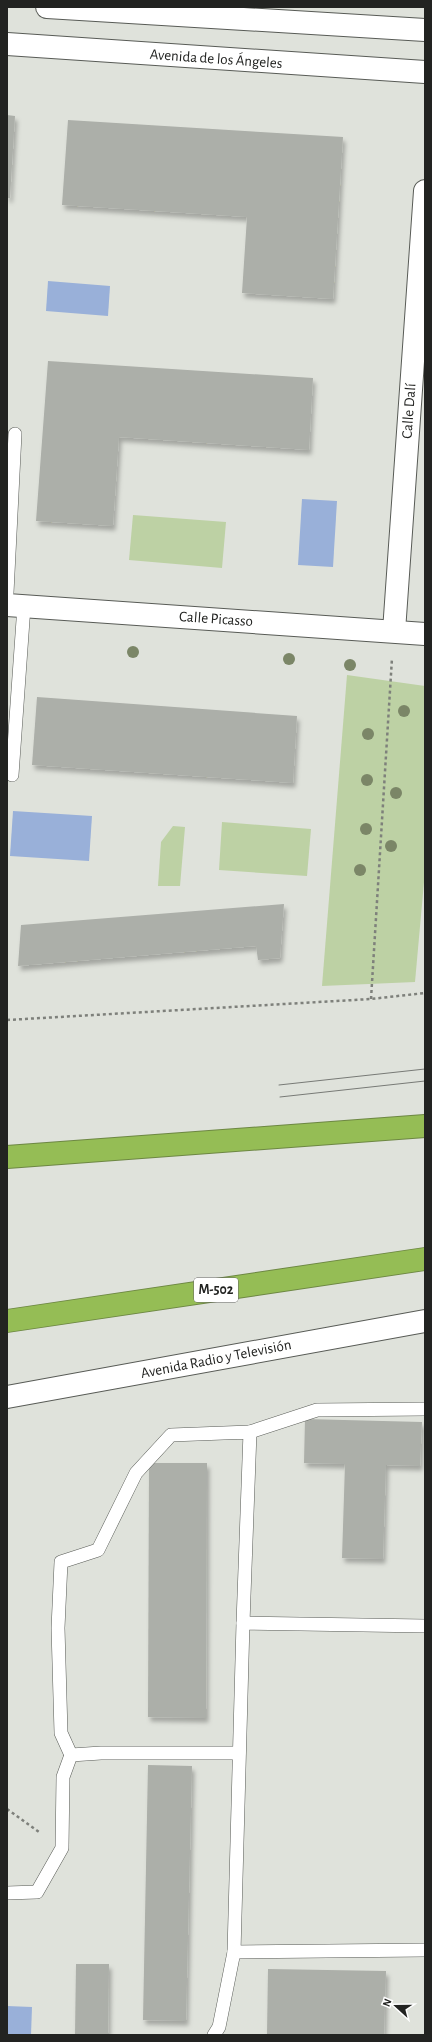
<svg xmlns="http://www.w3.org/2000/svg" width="432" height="2042" viewBox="0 0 432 2042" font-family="'Alegreya Sans',sans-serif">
<defs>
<filter id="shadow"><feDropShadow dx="2.5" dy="4.5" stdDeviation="2" flood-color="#0004"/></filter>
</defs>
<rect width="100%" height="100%" fill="#dfe2db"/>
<g fill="#bdd1a4">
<path d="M 133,515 L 226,522 L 222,568 L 129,560 Z"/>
<path d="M 347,675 L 425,686 L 425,871 L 415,982 L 322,986 Z"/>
<path d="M 222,822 L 311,829 L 307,876 L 219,870 Z"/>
<path d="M 173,826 L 185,827 L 180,886 L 158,886 L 161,842 Z"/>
</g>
<g fill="#99b0d9">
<path d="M 48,281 L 110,286 L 108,316 L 46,311 Z"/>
<path d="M 302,499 L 337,501 L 333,567 L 298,565 Z"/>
<path d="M 13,811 L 92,816 L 89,861 L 10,856 Z"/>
<path d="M 7,2006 L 32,2007 L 31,2035 L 7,2035 Z"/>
</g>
<g fill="#acafa9" filter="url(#shadow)">
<path d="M 7,115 L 15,116 L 10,198 L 7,198 Z"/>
<path d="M 68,120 L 343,137 L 333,299 L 242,293 L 247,217 L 62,205 Z"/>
<path d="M 48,361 L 313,378 L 309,450 L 119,437 L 113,526 L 36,521 Z"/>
<path d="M 37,697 L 297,716 L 293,783 L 32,765 Z"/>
<path d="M 284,904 L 280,958 L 258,960 L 256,946 L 18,966 L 21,925 Z"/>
<path d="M 305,1419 L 422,1422 L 420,1466 L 386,1465 L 383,1559 L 342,1558 L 345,1464 L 304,1463 Z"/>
<path d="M 149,1463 L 207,1463 L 206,1718 L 148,1717 Z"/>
<path d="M 148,1765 L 192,1766 L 186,2021 L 143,2020 Z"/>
<path d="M 76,1964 L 109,1964 L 108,2035 L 75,2035 Z"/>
<path d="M 268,1969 L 386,1971 L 384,2035 L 267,2035 Z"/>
</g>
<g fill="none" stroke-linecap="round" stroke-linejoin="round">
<defs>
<g id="lane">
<path d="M 7,593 L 15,434"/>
<path d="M 12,775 L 24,606"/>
<path d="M 250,1432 L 317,1410 L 425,1409"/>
<path d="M 71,1755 L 61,1733 L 58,1628 L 61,1562 L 98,1550 L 136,1473 L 171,1435 L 250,1432 L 243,1623"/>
<path d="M 7,1893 L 37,1892 L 62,1848 L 63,1777 L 71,1755 L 101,1753 L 239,1753"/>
<path d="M 234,1952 L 425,1950"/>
<path d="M 214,2035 L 219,2027 L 234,1952 L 243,1623 L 425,1626"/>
</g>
<g id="street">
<path d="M 47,7 L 425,30"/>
<path d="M 7,44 L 425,72"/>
<path d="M 7,605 L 425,634"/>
<path d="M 394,631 L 425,191"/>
<path d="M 7,1397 L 425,1321"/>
</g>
<g id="highway">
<path d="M 7,1157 L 425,1126"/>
<path d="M 7,1321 L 425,1259"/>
</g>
</defs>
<use href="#lane" stroke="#585b56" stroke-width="14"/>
<use href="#street" stroke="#585b56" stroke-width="24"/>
<use href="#highway" stroke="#6d8743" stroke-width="24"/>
<g stroke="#7e807b" stroke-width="2.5" stroke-dasharray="3 3" stroke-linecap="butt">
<path d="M 371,999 L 392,658"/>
<path d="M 7,1020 L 371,999 L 425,993"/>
<path d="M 7,1809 L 39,1832"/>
</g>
<use href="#lane" stroke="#fff" stroke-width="13"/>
<use href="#street" stroke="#fff" stroke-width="22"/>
<use href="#highway" stroke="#95bd55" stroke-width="22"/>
<g stroke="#787a76" stroke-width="1">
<path d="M 279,1085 L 425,1069"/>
<path d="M 280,1097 L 425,1081"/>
</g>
</g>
<g fill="#7b8667">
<circle cx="133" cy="652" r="6"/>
<circle cx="289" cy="659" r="6"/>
<circle cx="350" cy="665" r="6"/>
<circle cx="404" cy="711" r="6"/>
<circle cx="368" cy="734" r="6"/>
<circle cx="367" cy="780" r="6"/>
<circle cx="396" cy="793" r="6"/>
<circle cx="366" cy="829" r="6"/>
<circle cx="391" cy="846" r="6"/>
<circle cx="360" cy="870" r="6"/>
</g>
<g text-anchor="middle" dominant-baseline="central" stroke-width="3" stroke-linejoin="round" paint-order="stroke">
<rect fill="#fff" stroke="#646564" stroke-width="1" x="194" y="1278" width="44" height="24" rx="3"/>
<g font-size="14" font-weight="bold" fill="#222321">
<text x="216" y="1290">M-502</text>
</g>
<g font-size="15" fill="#222321" stroke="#fff">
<text transform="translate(216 59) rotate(4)">Avenida de los Ángeles</text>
<text transform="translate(409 411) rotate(-86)">Calle Dalí</text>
<text transform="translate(216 619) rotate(4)">Calle Picasso</text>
<text transform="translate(216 1359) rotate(-11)">Avenida Radio y Televisión</text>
</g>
</g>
<rect width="432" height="2042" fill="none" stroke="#222321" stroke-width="16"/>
<g transform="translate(396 2006) rotate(291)" stroke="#ffffff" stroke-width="3" paint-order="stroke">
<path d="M0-3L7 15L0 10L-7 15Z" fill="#222321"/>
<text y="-6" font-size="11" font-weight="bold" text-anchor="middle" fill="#222321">N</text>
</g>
</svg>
